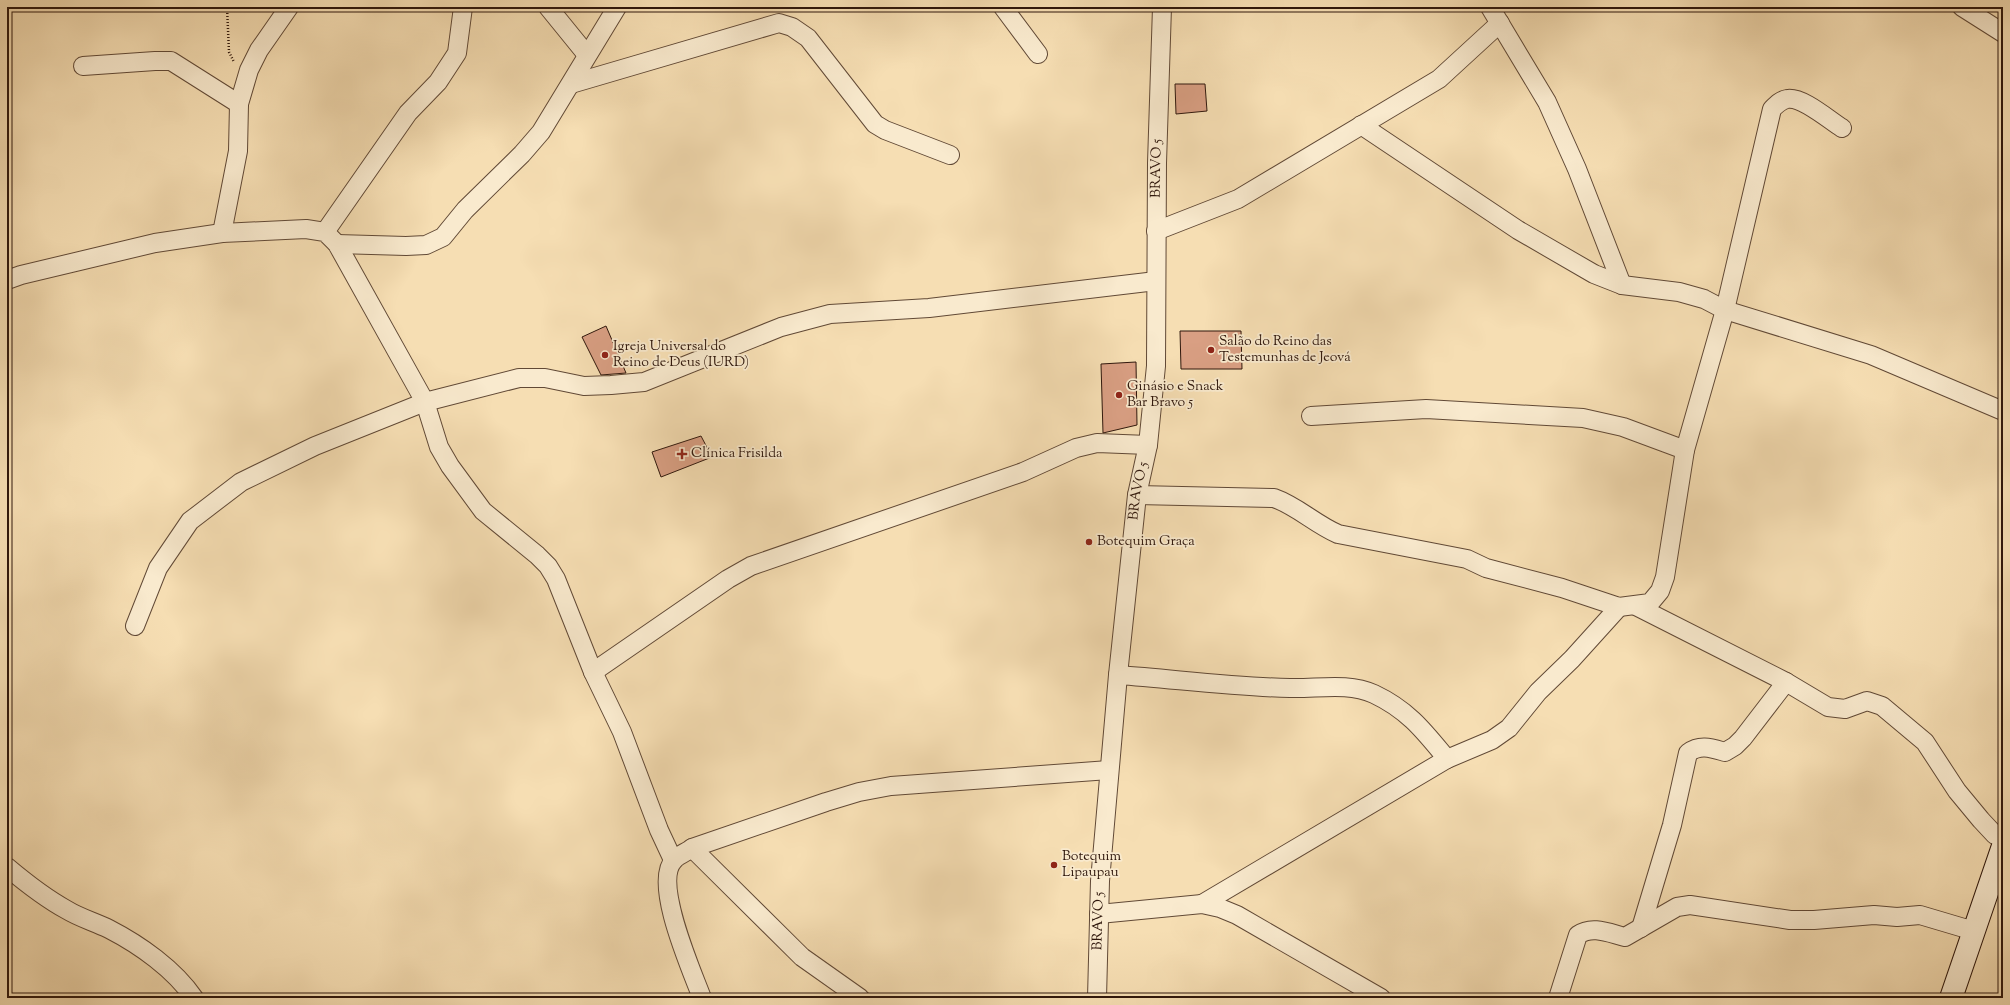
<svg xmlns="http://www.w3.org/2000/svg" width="2010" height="1005" viewBox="0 0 2010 1005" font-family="'Sorts Mill Goudy',serif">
<rect width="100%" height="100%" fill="#f6deb3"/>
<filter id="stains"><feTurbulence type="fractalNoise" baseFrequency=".005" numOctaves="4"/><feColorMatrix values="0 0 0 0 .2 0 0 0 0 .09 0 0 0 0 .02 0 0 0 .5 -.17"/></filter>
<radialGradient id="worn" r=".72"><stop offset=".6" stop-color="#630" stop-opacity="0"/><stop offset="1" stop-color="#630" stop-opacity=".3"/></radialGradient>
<g fill="#d99f83" stroke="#2f170c">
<path d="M 1175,84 L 1205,84 L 1207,111 L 1176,114 Z"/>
<path d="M 606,326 L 626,373 L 601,375 L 582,337 Z"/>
<path d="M 1180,331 L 1241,331 L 1242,369 L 1181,369 Z"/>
<path d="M 1136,362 L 1137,425 L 1103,433 L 1101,364 Z"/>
<path d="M 701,436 L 712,457 L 661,477 L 652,452 Z"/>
</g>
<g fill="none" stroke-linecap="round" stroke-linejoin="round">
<defs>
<g id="minor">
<path d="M 548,7 L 587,55"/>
<path d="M 1003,7 L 1038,54"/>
<path d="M 1490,7 L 1547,102 L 1577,169 L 1622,285"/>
<path d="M 1962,7 L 2003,33"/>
<path d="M 83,66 L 155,61 L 171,61 L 239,104"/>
<path d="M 571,84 L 779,23 L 792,27 L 808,38 L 875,124 L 885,130 L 950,155"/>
<path d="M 1361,125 L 1518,230 L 1594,274 L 1622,285 L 1679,292 L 1704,299 L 1725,310 L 1871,355 L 2003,411"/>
<path d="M 1156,231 L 1238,199 L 1439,79 L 1500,23"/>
<path d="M 325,232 L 408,113 L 438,82 L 457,53 L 463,7"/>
<path d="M 222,233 L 238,151 L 239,104 L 249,70 L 259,50 L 289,7"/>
<path d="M 337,244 L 406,246 L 426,245 L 443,237 L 465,210 L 522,154 L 541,132 L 617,7"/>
<path d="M 7,280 L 21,275 L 155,243 L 222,233 L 306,229 L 325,232 L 337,244 L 425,402 L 439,447 L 450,466 L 483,511 L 537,555 L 548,566 L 556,579 L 593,672 L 622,732 L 659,830 L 673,860"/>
<path d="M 1311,416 L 1426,409 L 1583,418 L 1623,427 L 1685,450"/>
<path d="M 1137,495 L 1274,498 C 1297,506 1315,524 1338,534 L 1467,559 L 1486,568 L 1562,588 L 1619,607 L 1650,603 L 1660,591 L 1665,577 L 1685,450 L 1725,310 L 1772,109 C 1777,104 1781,100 1787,99 C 1802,96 1829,120 1842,128"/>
<path d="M 1636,606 L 1786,682 L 1828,707 L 1845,709 L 1867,701 L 1882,706 L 1925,742 L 1957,791 L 1981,820 L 1995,835 L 2003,837"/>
<path d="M 135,626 L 158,568 L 190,521 L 241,482 L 315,446 L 425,402 L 519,378 L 545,378 L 584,386 L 611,385 L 644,382 L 781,327 L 830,314 L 929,308 L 1156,281"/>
<path d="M 593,672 L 728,579 L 751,566 L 1023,472 L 1076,448 L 1097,443 L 1148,445"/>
<path d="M 1118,675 C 1175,679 1232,687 1290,688 C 1317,689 1348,682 1374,694 C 1408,710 1424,731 1447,759"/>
<path d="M 692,848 L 802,957 L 860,998"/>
<path d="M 7,867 C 26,883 45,898 67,910 C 80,918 95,922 109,929 C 140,945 174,969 194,998"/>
<path d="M 1202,904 L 1447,759 L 1492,740 L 1509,728 L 1538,692 L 1572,659 L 1619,607"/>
<path d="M 1099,914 L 1202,904 L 1220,908 L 1237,915 L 1381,998"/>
<path d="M 1641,928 L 1672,825 L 1688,753 C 1700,744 1711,748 1725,752 L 1735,746 L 1743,738 L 1786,682"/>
<path d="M 702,998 C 692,971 652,882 674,860 C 678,855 687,852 692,848 L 826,802 L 859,792 L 891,786 L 1109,770"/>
<path id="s1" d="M 1097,998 L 1100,881 L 1118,675 L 1137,495 L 1148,445 L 1156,366 L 1157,163 L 1162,7"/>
<path d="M 1558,998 L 1578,935 C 1592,925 1609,933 1625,937 L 1677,907 L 1690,905 L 1790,920 L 1814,920 L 1874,915 L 1897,917 L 1920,915 L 1974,931"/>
</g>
<path id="secondary" d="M 1951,998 L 2003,846"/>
</defs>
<use href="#minor" stroke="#614936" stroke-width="20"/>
<use href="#secondary" stroke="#2f170c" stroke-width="24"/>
<path stroke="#2f170c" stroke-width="2.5" stroke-dasharray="1 2" stroke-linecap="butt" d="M 227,7 L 229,52 L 234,62"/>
<use href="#minor" stroke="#f9eace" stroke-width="18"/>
<use href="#secondary" stroke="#f9eace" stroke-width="22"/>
</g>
<g fill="#8f2418" stroke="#f9eace" stroke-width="1.5">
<circle cx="1211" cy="350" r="4"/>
<circle cx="605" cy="355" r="4"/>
<circle cx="1119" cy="395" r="4"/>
<path d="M680 448h4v4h4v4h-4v4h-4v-4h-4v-4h4z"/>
<circle cx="1089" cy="542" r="4"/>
<circle cx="1054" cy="865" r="4"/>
</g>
<g text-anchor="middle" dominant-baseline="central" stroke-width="3.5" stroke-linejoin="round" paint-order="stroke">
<g font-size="14" fill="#2f170c" stroke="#f9eace">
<text stroke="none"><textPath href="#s1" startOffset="833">BRAVO 5</textPath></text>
<text stroke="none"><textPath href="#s1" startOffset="509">BRAVO 5</textPath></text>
<text stroke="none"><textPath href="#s1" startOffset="77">BRAVO 5</textPath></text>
</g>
<g font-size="14" fill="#2f170c" stroke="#f9eace" text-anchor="start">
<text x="1219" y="342">Salão do Reino das<tspan x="1219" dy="16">Testemunhas de Jeová</tspan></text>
<text x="613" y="347">Igreja Universal do<tspan x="613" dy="16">Reino de Deus (IURD)</tspan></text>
<text x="1127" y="387">Ginásio e Snack<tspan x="1127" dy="16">Bar Bravo 5</tspan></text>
<text x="691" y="454">Clínica Frisilda</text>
<text x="1097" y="542">Botequim Graça</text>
<text x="1062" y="857">Botequim<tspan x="1062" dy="16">Lipaupau</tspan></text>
</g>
</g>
<rect width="2010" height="1005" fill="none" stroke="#f6deb3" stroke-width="24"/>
<rect x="8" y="8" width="1994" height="989" fill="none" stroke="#2f170c" stroke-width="2"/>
<rect x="12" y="12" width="1986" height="981" fill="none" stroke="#2f170c"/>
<rect width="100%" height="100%" filter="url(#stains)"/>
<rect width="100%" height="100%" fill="url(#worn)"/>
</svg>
